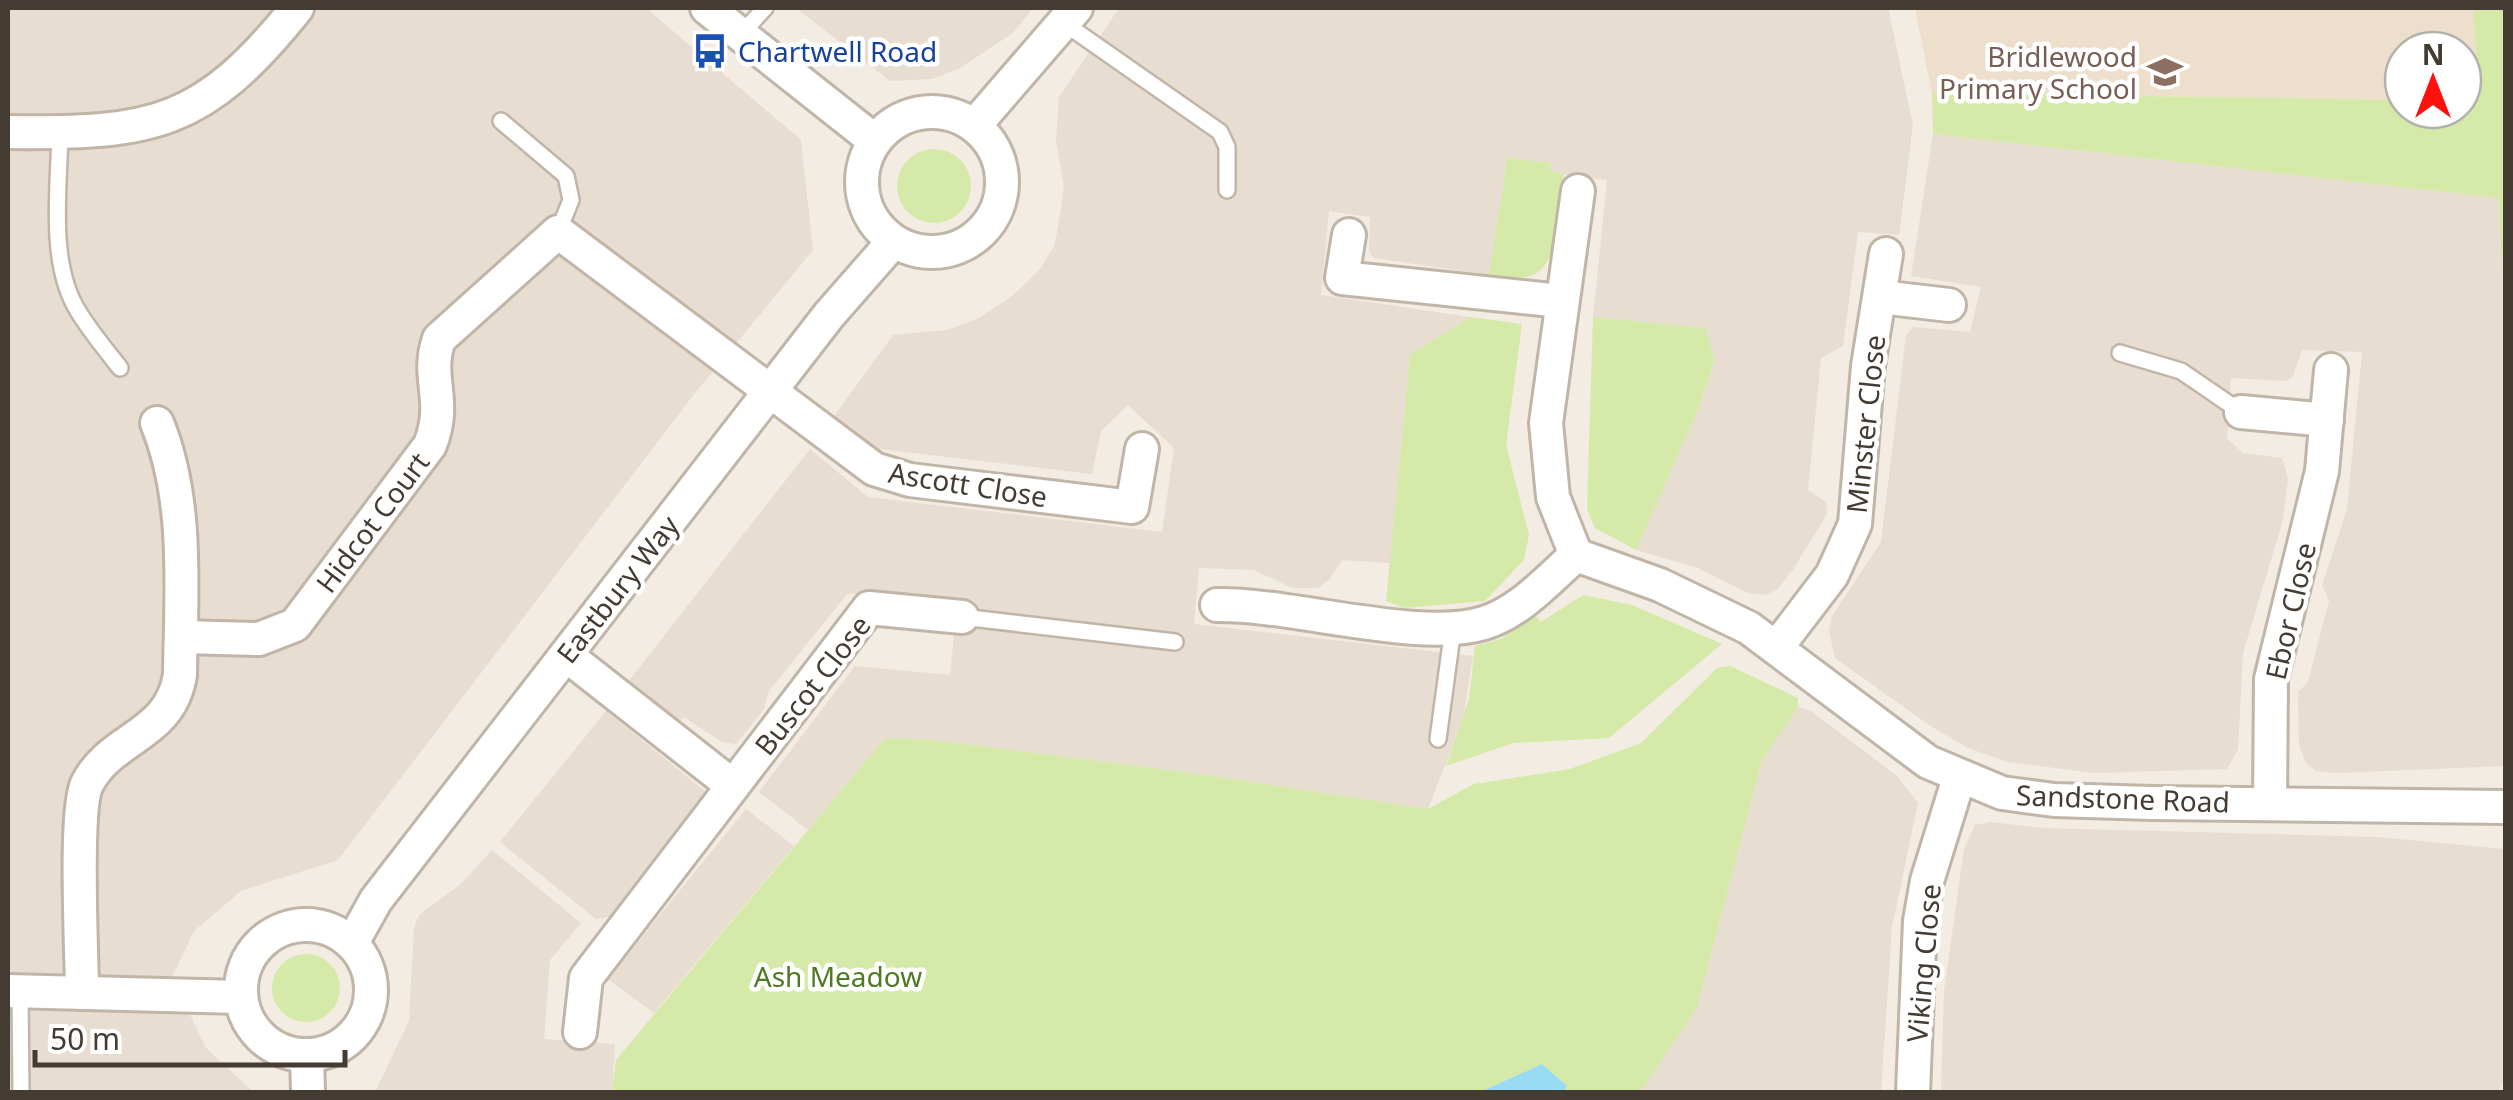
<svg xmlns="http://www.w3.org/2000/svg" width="2513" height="1100" viewBox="0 0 2513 1100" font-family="'Noto Sans',sans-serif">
<rect width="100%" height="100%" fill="#f2ece3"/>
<g fill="#e7ddd0">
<path d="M 8,8 L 646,8 L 801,140 L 813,250 L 695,393 L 338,860 L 241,891 L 194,931 L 172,977 L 206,1048 L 253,1092 L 8,1092 Z"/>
<path d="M 796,8 L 1033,8 L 1013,33 L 960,68 L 932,79 L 890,81 Z"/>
<path d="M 1119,8 L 1888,8 L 1913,125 L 1899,235 L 1858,232 L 1843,346 L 1821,358 L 1808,490 L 1826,502 L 1827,514 L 1794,568 L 1777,590 L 1764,595 L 1748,593 L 1695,567 L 1636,550 L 1700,405 L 1715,360 L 1705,328 L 1593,317 L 1607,180 L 1550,172 L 1551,164 L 1507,158 L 1489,275 L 1374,258 L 1369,251 L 1370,217 L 1329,211 L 1321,295 L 1470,317 L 1410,355 L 1390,563 L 1342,560 L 1330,579 L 1318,588 L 1292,588 L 1254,570 L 1199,568 L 1194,624 L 1473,656 L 1463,719 L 1428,809 L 1200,774 L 933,740 L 885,738 L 808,830 L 759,792 L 855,666 L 950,675 L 957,606 L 848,593 L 769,691 L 764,709 L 736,744 L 722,742 L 684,717 L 679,722 L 628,682 L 810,449 L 868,497 L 1162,532 L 1174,448 L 1128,405 L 1101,431 L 1092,474 L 862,447 L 832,419 L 893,335 L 947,330 L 977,319 L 1011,297 L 1041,268 L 1055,244 L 1061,209 L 1064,185 L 1056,141 L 1059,97 Z"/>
<path d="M 1933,134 L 2499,198 L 2506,301 L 2505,766 L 2337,773 L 2316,771 L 2306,763 L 2299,745 L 2298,692 L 2308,682 L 2329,601 L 2322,585 L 2347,509 L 2362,352 L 2302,350 L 2293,376 L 2287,381 L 2231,378 L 2227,438 L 2243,453 L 2282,458 L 2288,479 L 2283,520 L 2243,653 L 2238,749 L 2227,769 L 2093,773 L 2008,762 L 1968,748 L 1932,727 L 1835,658 L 1829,631 L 1832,616 L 1881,542 L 1906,335 L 1913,327 L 1970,332 L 1981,287 L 1911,276 Z"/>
<path d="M 1798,707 L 1811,711 L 1897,776 L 1918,803 L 1892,927 L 1881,1092 L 1640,1092 L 1697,1008 L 1762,760 Z"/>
<path d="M 606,711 L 706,792 L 618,915 L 596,919 L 500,842 Z"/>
<path d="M 746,809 L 794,846 L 654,1013 L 608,979 Z"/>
<path d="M 1990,822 L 2043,828 L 2377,837 L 2505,849 L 2506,1076 L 2498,1092 L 1941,1092 L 1944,991 L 1964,849 L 1975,825 Z"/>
<path d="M 492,850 L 581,923 L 550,960 L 544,1039 L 615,1044 L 612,1092 L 375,1092 L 409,1021 L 414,927 L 420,914 L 461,884 Z"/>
</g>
<path fill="#eddfcb" d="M 1915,8 L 2473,8 L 2479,100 L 2463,100 L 2463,50 L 2403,50 L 2403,100 L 1932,93 Z"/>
<g fill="#d5eaa8">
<path d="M 2473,8 L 2505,8 L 2505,301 L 2498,198 L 1933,134 L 1932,93 L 2403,100 L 2403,110 L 2463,110 L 2463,100 L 2479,99 Z"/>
<circle cx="934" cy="186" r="37"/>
<path d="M 1507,158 L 1551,163 L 1550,171 L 1564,174 C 1560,201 1562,266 1530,276 C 1517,280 1502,276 1489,275 Z"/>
<path d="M 1470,317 L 1522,324 L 1506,445 L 1529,535 L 1524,560 L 1485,601 L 1404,608 L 1386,601 L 1410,355 Z"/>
<path d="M 1593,317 L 1705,328 L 1715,360 L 1700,405 L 1636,550 L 1595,528 L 1587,509 Z"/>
<path d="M 1583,595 L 1632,605 L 1722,644 L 1609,738 L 1513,743 L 1446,766 L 1469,699 L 1475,646 L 1501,639 L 1534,614 L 1541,622 Z"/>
<path d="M 1730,666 L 1798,698 L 1798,707 L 1762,760 L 1697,1008 L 1640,1092 L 1564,1092 L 1567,1086 L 1542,1064 L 1480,1092 L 612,1092 L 616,1060 L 885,738 L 933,740 L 1200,774 L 1428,809 L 1474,784 L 1570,769 L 1641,743 L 1717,668 Z"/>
<circle cx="306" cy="988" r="34"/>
</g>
<path fill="#9adbf4" d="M 1542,1064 L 1567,1086 L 1564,1092 L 1480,1092 Z"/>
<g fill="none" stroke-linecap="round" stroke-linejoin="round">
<defs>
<g id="service">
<path d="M 1064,23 L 1220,132 L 1227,147 L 1227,190"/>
<path d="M 741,34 L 765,8"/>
<path d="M 501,121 L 566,176 L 571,200 L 558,232"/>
<path d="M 60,133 C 59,187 48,263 78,311 C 90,331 106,350 120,368"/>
<path d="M 2120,353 L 2181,371 L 2241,412"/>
<path d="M 962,617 L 1175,642"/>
<path d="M 1438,739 L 1453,628"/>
<path d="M 20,991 L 21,1092"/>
</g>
<g id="minor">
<path d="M 707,8 L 875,141"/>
<circle cx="932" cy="182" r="70"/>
<path d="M 975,125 L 1076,8"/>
<path d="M 8,132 C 154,134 203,125 297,8"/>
<path d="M 1578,191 L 1546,423 L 1553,497 L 1576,555 L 1660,585 L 1749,628 L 1928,762 L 2002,793 L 2054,800 L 2152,803 L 2506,807"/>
<path d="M 1349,235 L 1342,278 L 1561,301"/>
<path d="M 1880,297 L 1949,305"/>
<path d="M 2241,412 L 2327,420"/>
<path d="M 1217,605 C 1293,604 1419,643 1484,623 C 1520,612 1549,579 1576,555"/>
<path d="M 181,637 L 259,639 L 295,625 L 430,445 C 448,399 425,379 439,339 L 558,232 L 874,469 L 910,480 L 1132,507 L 1142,449"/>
<path d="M 1777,647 L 1832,575 L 1855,524 L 1868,366 L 1886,254"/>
<path d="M 566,655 L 733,786 L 586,978 L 580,1032"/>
<path d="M 733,786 L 869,608 L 962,617"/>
<path d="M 2270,803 L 2271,679 L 2322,471 L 2331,370"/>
<circle cx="306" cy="990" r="65"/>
<path d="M 352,943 L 376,900 L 829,315 L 893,242"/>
<path d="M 8,991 L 241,997"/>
<path d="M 82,993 C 82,955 74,810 87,784 C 111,736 170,737 180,675 C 181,592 189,501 157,423"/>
<path d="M 307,1055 L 308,1092"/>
<path d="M 1913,1092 L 1920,921 L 1927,881 L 1959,778"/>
</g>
</defs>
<use href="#service" stroke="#c1b5a8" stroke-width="20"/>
<use href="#minor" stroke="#c1b5a8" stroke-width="38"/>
<use href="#service" stroke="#fff" stroke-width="15"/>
<use href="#minor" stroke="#fff" stroke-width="32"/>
</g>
<defs>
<symbol id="bus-bare" viewBox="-9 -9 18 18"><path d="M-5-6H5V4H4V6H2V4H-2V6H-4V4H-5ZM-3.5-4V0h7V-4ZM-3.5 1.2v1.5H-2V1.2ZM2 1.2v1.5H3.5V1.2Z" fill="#1a4fb4" stroke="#fff" stroke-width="2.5" paint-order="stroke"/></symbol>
<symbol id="school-bare" viewBox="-9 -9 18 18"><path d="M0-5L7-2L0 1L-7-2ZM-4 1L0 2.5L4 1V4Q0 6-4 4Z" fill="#8d6e63" stroke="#fff" stroke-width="2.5" paint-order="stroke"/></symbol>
</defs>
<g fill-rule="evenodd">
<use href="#bus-bare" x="685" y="26" width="50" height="50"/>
<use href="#school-bare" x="2140" y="47" width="50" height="50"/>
</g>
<g text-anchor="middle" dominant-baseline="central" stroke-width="9" stroke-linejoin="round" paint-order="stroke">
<g font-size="28" fill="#164399" stroke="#fff" text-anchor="start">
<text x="738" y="51">Chartwell Road</text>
</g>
<g font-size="28" fill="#785e54" stroke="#fff" text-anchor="end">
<text x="2137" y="56">Bridlewood<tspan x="2137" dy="32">Primary School</tspan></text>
</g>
<g font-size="28" fill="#443b33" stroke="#fff">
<text transform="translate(1865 424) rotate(-84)">Minster Close</text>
<text transform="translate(968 484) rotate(9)">Ascott Close</text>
<text transform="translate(372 522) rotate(-53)">Hidcot Court</text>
<text transform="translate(617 589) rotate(-52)">Eastbury Way</text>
<text transform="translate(2290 611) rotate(-77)">Ebor Close</text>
<text transform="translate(812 685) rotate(-52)">Buscot Close</text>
<text transform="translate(2123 798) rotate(2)">Sandstone Road</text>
<text transform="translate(1923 963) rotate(-85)">Viking Close</text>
</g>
<g font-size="28" fill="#4f7923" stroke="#fff">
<text x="838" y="976">Ash Meadow</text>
</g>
</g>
<rect width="2513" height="1100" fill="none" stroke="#443b33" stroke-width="20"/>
<g transform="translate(2433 80)"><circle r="48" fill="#ffffff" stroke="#b4b1ad" stroke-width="2.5"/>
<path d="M0-8L18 38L0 25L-18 38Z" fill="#ff100d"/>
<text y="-15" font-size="28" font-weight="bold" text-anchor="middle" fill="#443b33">N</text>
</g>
<path d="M35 1050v15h310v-15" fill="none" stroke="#443b33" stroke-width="5"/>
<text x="50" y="1050" font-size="30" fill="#443b33" stroke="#ffffff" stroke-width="8" paint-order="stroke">50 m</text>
</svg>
